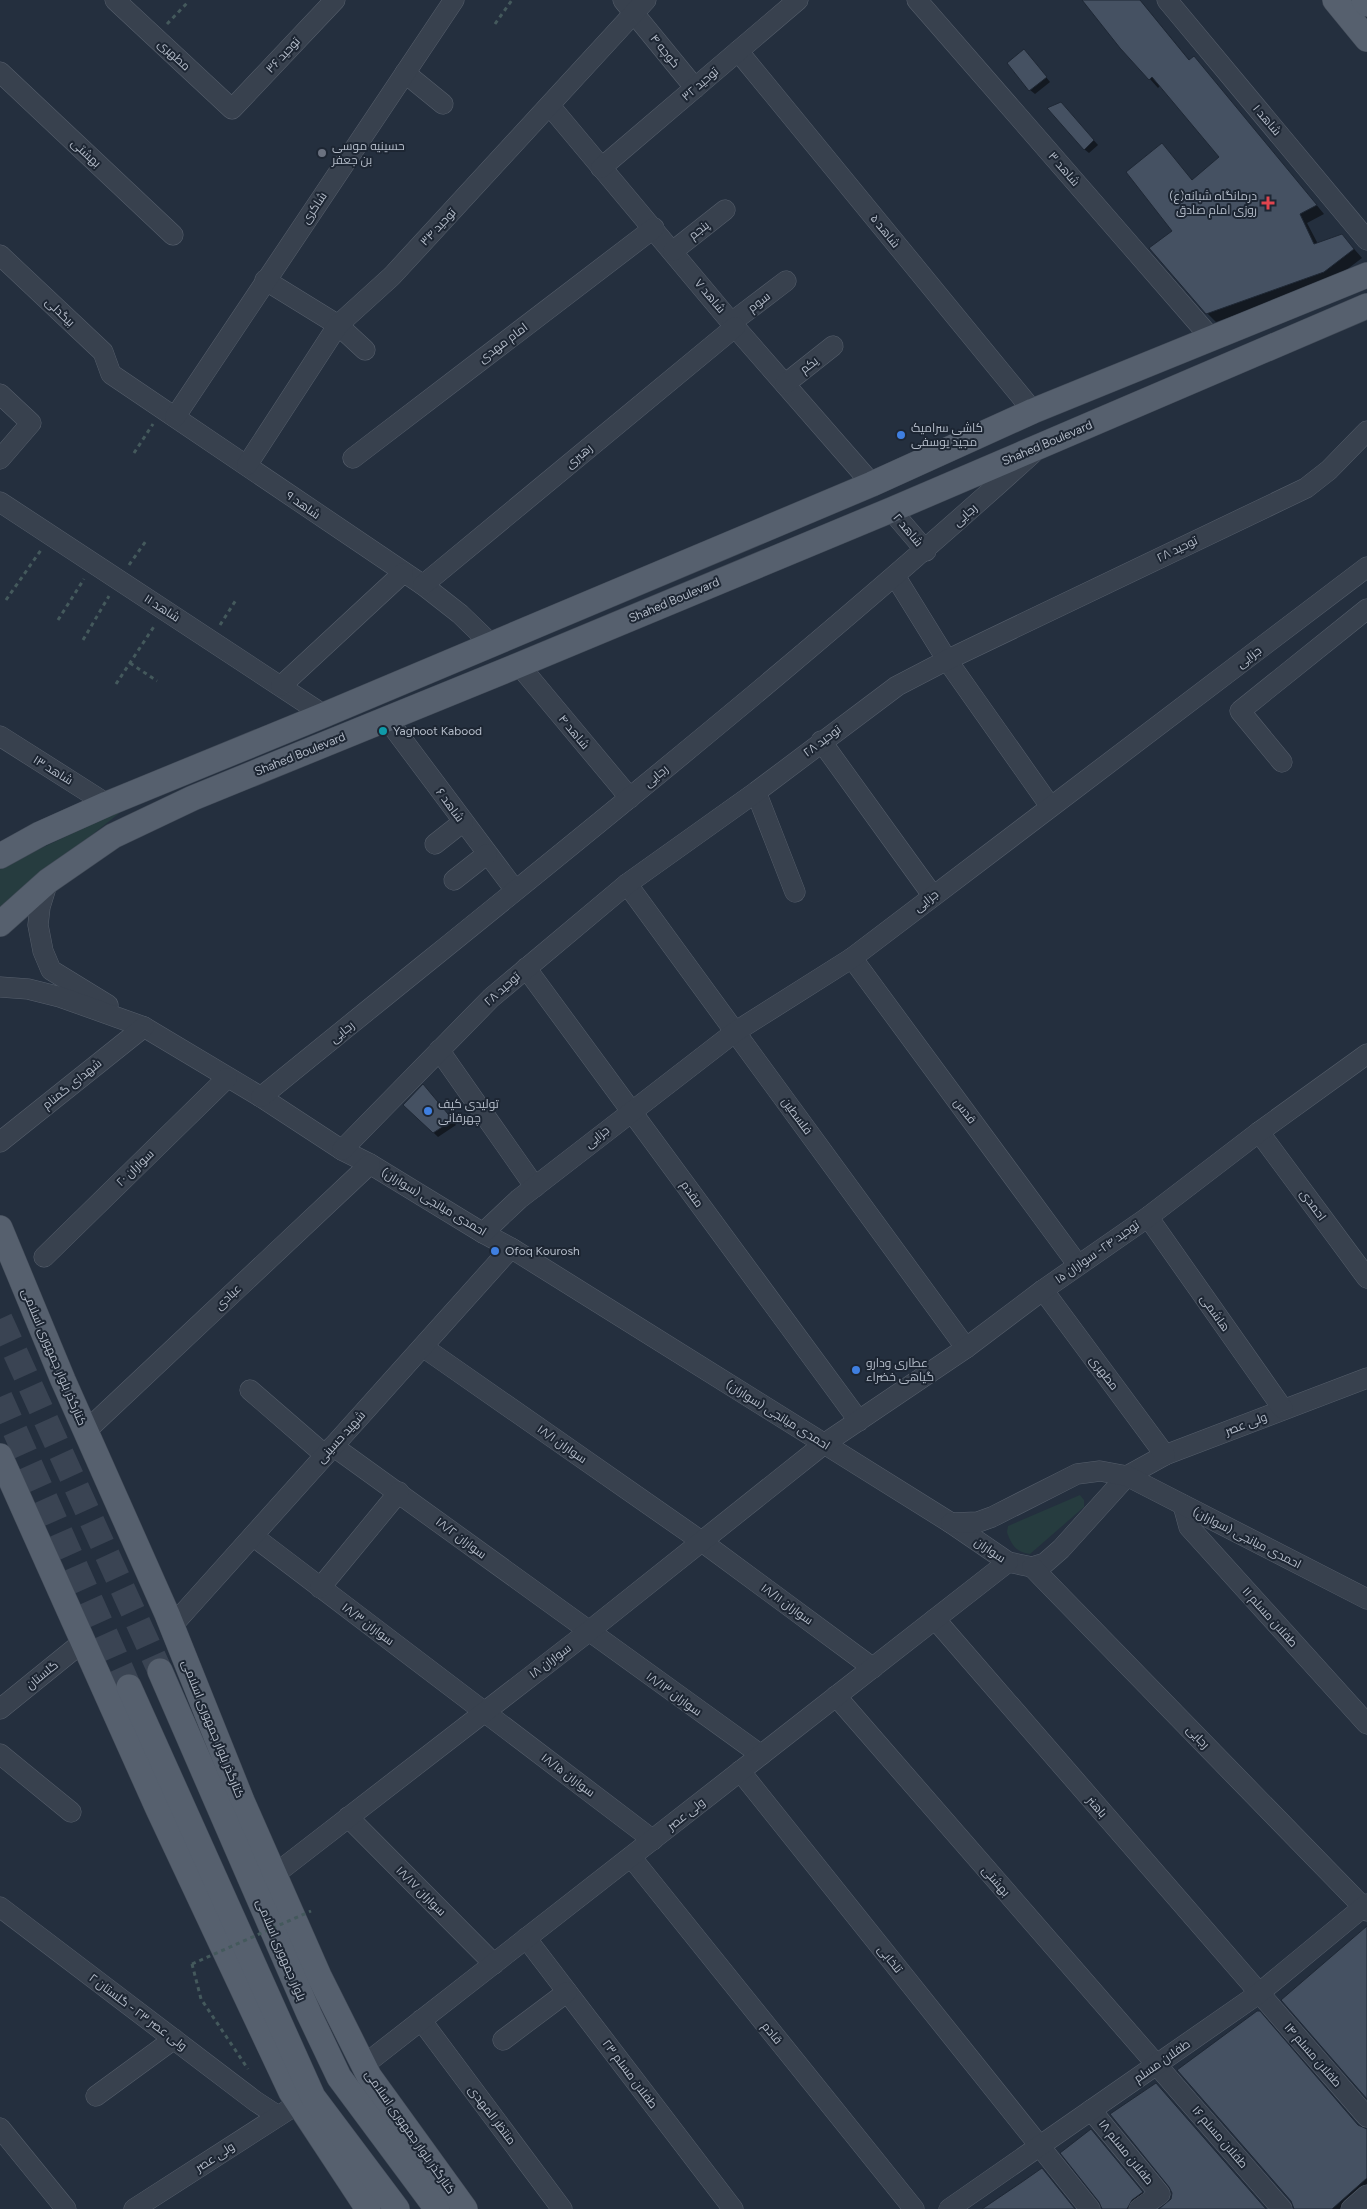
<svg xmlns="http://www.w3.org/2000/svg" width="1367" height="2209" viewBox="0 0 1367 2209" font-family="Figtree,Cairo,sans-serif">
<rect width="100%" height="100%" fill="#242f3e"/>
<g fill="#263c3f">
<path d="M 127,807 L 44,873 L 0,914 L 0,868 Z"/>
<path d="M 1080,1495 L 1084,1500 L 1084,1507 L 1030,1554 C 1017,1553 1011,1545 1007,1532 L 1008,1526 Z"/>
</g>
<g fill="#0007">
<path d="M 1090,0 L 1140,0 L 1190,61 L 1202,66 L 1324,214 L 1307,223 L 1318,244 L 1342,235 L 1362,258 L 1333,280 L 1216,322 L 1207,313 L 1174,231 L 1162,145 L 1193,181 L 1221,158 L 1160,86 L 1158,88 L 1150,79 Z"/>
<path d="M 1029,56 L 1050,82 L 1035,94 L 1030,90 Z"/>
<path d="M 1065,108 L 1098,145 L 1089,153 L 1084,149 Z"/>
<path d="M 428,1090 L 456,1125 L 438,1137 L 405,1105 Z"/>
<path d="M 1359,2127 L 1363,2130 L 1367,2129 L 1367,2186 L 1342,2209 L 1294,2209 L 1292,2201 Z"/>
<path d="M 1095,2135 L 1146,2197 L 1132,2209 L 1102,2209 Z"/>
</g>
<g fill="#455162" stroke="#1f2835">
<path d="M 1082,0 L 1140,0 L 1189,60 L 1194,56 L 1317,205 L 1300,214 L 1314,244 L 1342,234 L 1354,249 L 1324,272 L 1206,314 L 1149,248 L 1172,231 L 1126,172 L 1162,143 L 1192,180 L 1219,157 L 1152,77 L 1149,80 L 1120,48 Z"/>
<path d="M 1024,49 L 1047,77 L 1029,91 L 1007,63 Z"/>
<path d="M 1061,102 L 1094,140 L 1084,150 L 1047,108 Z"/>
<path d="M 423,1084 L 453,1120 L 433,1133 L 403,1105 Z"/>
<path d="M 1367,1926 L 1367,2099 L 1281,2000 Z"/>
<path d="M 1257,2011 L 1260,2011 L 1358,2125 L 1367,2129 L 1367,2178 L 1332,2209 L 1294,2209 L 1291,2201 L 1177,2070 Z"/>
<path d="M 1156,2083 L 1266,2209 L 1159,2209 L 1171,2199 L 1172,2193 L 1169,2187 L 1110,2114 Z"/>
<path d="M 1091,2129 L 1143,2192 L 1132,2200 L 1127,2209 L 1102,2209 L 1099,2202 L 1060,2153 Z"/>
<path d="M 1042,2168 L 1075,2209 L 982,2209 L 1022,2182 Z"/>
</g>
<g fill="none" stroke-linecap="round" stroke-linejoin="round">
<g stroke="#3a4453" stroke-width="25" stroke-dasharray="25 12" stroke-linecap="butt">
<path d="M 0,1319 L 160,1671"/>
<path d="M 0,1397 L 129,1687"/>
</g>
<defs>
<g id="minor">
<path d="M 115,0 L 232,109 L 335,0"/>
<path d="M 623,0 L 695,88"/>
<path d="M 917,0 L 1211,338"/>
<path d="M 1167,0 L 1367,240"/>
<path d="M 738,51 L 1033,411"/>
<path d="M 0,72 L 173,235"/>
<path d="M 405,73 L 443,104"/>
<path d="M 550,106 L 735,327 L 872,484"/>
<path d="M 601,168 L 798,0"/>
<path d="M 673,251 L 725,210"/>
<path d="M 0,255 L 103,352 L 111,374 L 423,585 L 460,614 L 490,643"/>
<path d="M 265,280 L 338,325 L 365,350"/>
<path d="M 732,322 L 786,281"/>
<path d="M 785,384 L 833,346"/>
<path d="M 0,394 L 31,423 L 0,459"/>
<path d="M 175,417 L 454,0"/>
<path d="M 353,458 L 654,228"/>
<path d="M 247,465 L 338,325 L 392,276 L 646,0"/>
<path d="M 0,502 L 324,715"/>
<path d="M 891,510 L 926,551"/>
<path d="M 895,576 L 947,660 L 1050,806"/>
<path d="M 423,585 L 735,327"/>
<path d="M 519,665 L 630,798"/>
<path d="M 281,686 L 403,573"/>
<path d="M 387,719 L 515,890"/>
<path d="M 0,736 L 107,804"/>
<path d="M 821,741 L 933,896"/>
<path d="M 1282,762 L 1240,711 L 1367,609"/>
<path d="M 756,792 L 795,892"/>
<path d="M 435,844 L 463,822"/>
<path d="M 454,880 L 487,854"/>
<path d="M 48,881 L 40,907 L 38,925 L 43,951 L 51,970 L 108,1005"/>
<path d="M 627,884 L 966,1348"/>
<path d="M 852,958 L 1078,1265"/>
<path d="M 526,968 L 859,1421"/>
<path d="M 0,987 L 28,989 L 60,997 L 144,1027 L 261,1097 L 342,1150 L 370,1164 L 483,1233 L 511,1248 L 951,1523 L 1008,1562 L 1032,1567 L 1045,1563 L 1061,1549 L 1127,1476 L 1165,1455 L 1367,1378"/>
<path d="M 439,1050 L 535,1187"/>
<path d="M 261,1097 C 521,885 785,678 1033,453"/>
<path d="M 1259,1132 L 1367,1278"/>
<path d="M 0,1142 L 144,1027"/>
<path d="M 342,1150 L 491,998 L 627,884 L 756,792 L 897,686 L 947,660 L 1306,488 L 1329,470 L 1367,431"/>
<path d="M 1148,1217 L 1283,1409"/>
<path d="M 483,1233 L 519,1199 L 735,1032 L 852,958 L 1367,567"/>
<path d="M 44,1257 L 227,1078"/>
<path d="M 1043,1290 L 1165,1455"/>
<path d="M 423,1347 L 701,1541 L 873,1668"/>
<path d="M 250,1390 L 325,1455"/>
<path d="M 86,1431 L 370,1164"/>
<path d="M 333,1446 L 761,1755"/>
<path d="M 1183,1505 L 1189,1527 L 1367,1724"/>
<path d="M 951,1523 L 978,1522 L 992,1517 L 1077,1474 L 1100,1471 L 1127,1476 L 1367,1599"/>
<path d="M 253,1536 L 653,1840"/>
<path d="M 1032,1567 L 1367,1911"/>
<path d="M 320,1588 L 399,1492"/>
<path d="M 935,1619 L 1367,2117"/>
<path d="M 171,1627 L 511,1248"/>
<path d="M 836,1696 L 1282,2209"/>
<path d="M 0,1709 L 84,1641"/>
<path d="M 0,1754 L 71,1812"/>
<path d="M 740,1771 L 1090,2209"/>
<path d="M 348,1817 L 494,1964"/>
<path d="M 631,1857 L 914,2209"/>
<path d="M 274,1875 L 588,1632 L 824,1444 L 966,1348 L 1043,1290 L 1148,1217 L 1259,1132 L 1367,1054"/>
<path d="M 0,1907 L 255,2101 L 278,2116"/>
<path d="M 526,1938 L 733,2209"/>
<path d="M 421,2020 L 562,2209"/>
<path d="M 503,2040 L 567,1992"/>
<path d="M 364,2065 L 1008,1562"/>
<path d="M 96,2096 L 174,2039"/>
<path d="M 1091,2110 L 1160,2194 L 1139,2209"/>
<path d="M 0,2128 L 66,2209"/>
<path d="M 134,2209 L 288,2110"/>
<path d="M 949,2209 L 1258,1994 L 1367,1904"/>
<path d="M 1351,2209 L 1367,2195"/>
</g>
<g id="major">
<path d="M 1335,0 L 1367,39"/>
<path d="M 1364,0 L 1367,4"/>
<path d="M 0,856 L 40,834 L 107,804 L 324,715 L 872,484 L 1033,411 L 1367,275"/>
<path d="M 0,924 L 48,881 L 113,836 L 193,798 L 519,665 L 891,510 L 1367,306"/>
<path d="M 0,1228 L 63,1380 L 167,1614 L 242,1801 L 319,1976 L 369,2076 L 465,2209"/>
<path d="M 0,1456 L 158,1809 L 291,2092 L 368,2209"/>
<path d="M 160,1671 L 309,2014 L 339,2077 L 437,2209"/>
<path d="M 129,1687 L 313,2097 L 397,2209"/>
</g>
</defs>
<use href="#minor" stroke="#565f6c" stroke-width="21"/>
<use href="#major" stroke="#414a57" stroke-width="26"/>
<g stroke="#44595c" stroke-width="3" stroke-dasharray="4 4" stroke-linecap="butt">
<path d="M 167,24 L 189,1"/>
<path d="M 495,24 L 512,0"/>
<path d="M 134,453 L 153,424"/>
<path d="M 129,565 L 146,541"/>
<path d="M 6,600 L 41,550"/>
<path d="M 58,620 L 84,579"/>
<path d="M 220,625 L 236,600"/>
<path d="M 83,640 L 109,596"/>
<path d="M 130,663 L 157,681"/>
<path d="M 116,684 L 155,625"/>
<path d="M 192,1964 L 201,1999 L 248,2069"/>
</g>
<use href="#minor" stroke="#38414e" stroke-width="20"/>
<use href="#major" stroke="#56606e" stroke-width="25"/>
<path stroke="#44595c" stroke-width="3" stroke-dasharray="4 4" stroke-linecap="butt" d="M 192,1964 L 311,1911"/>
</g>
<circle fill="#6b7280" stroke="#1d2633" stroke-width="2" cx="322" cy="153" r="5"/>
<path fill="#e0444e" stroke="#1d2633" stroke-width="2" d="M1265.5 195.5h5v5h5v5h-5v5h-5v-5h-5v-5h5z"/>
<g fill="#3f7fe0" stroke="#1d2633" stroke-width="2">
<circle cx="901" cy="435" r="5"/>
<circle cx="428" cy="1111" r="5"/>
<circle cx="495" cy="1251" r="5"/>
<circle cx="856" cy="1370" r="5"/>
</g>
<circle fill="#0f9aa8" stroke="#1d2633" stroke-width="2" cx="383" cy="731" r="5"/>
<g text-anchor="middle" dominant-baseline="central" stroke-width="4" stroke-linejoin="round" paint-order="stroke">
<g font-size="12" fill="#b4bcc9" stroke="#1d2633">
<text transform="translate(665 51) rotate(51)">کوچه ۴</text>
<text transform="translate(174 55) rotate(43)">مطهری</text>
<text transform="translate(283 55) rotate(-47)">توحید ۳۶</text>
<text transform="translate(700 84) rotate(-41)">توحید ۳۲</text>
<text transform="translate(1267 120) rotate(50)">شاهد ۱</text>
<text transform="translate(86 153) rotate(43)">بهشتی</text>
<text transform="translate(1064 169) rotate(49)">شاهد ۳</text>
<text transform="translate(314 208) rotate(-56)">شاکری</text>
<text transform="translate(438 227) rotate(-47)">توحید ۳۴</text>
<text transform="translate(699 230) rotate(-38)">پنجم</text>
<text transform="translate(885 231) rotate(51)">شاهد ۵</text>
<text transform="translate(710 296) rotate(50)">شاهد ۷</text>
<text transform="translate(759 302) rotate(-38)">سوم</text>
<text transform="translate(60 312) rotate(44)">بیگدلی</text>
<text transform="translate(503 343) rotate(-37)">امام مهدی</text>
<text transform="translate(809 365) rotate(-38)">یکم</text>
<text transform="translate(1047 443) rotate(-23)">Shahed Boulevard</text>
<text transform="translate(579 456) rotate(-40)">رهبری</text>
<text transform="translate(303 505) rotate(35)">شاهد ۹</text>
<text transform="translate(965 515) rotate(-42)">رجایی</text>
<text transform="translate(908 530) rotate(50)">شاهد ۲</text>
<text transform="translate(1177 549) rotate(-26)">توحید ۲۸</text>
<text transform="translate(674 600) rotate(-23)">Shahed Boulevard</text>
<text transform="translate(162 608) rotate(33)">شاهد ۱۱</text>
<text transform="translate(1249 657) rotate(-37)">جزایی</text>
<text transform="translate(574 732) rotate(50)">شاهد ۴</text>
<text transform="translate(822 741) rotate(-37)">توحید ۲۸</text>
<text transform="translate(300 754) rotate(-22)">Shahed Boulevard</text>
<text transform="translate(53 770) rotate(32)">شاهد ۱۳</text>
<text transform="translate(656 776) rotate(-40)">رجایی</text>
<text transform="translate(450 805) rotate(54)">شاهد ۶</text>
<text transform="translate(926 901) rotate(-38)">جزایی</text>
<text transform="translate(502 989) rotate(-42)">توحید ۲۸</text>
<text transform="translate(342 1032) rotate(-39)">رجایی</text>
<text transform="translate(72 1084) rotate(-39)">شهدای گمنام</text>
<text transform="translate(965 1111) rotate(53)">قدس</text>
<text transform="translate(797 1116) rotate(54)">فلسطین</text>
<text transform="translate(597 1137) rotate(-39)">جزایی</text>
<text transform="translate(135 1168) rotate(-44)">سواران ۲۰</text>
<text transform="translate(692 1194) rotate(54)">مقدم</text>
<text transform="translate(434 1202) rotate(31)">احمدی میانجی (سواران)</text>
<text transform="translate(1313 1205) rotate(54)">احمدی</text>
<text transform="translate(1097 1252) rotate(-35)">توحید ۲۴- سواران ۱۵</text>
<text transform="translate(228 1297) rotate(-43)">عبادی</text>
<text transform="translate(1215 1313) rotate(55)">هاشمی</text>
<text transform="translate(54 1357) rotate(67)">کنارگذر بلوار جمهوری اسلامی</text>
<text transform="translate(1104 1373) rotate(53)">مطهری</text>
<text transform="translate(778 1415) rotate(32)">احمدی میانجی (سواران)</text>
<text transform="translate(1246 1424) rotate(-21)">ولی عصر</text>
<text transform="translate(341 1437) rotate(-48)">شهید حسینی</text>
<text transform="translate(562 1444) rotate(35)">سواران ۱۸/۱</text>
<text transform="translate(461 1538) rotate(37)">سواران ۱۸/۲</text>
<text transform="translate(1247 1538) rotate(27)">احمدی میانجی (سواران)</text>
<text transform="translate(990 1550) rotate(34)">سواران</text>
<text transform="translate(787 1604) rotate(36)">سواران ۱۸/۱۱</text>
<text transform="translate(1270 1617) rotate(48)">طفلان مسلم ۱۱</text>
<text transform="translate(368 1624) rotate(37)">سواران ۱۸/۳</text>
<text transform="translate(550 1661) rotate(-37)">سواران ۱۸</text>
<text transform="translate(42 1675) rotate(-39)">گلستان</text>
<text transform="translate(674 1694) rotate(36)">سواران ۱۸/۱۳</text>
<text transform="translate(213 1729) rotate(68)">کنارگذر بلوار جمهوری اسلامی</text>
<text transform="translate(1198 1737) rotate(46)">رجایی</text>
<text transform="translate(568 1775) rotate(37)">سواران ۱۸/۱۵</text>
<text transform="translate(1097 1807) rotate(49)">باهنر</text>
<text transform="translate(686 1814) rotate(-38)">ولی عصر</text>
<text transform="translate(996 1881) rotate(49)">بهشتی</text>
<text transform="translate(421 1891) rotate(45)">سواران ۱۸/۱۷</text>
<text transform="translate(281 1950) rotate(67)">بلوار جمهوری اسلامی</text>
<text transform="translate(890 1959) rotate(51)">تلخابی</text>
<text transform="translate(138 2012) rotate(37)">ولی عصر ۲۳ - گلستان ۲</text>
<text transform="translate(772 2033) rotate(51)">قادم</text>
<text transform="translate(1313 2055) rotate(49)">طفلان مسلم ۱۴</text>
<text transform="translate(1162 2061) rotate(-35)">طفلان مسلم</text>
<text transform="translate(630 2074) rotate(53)">طفلان مسلم ۲۳</text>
<text transform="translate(492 2115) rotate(53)">منتظر المهدی</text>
<text transform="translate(410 2132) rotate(55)">کنارگذر بلوار جمهوری اسلامی</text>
<text transform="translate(1220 2137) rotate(49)">طفلان مسلم ۱۶</text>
<text transform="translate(1126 2152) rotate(51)">طفلان مسلم ۱۸</text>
<text transform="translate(215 2157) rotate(-33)">ولی عصر</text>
</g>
<g font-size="12" fill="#b4bcc9" stroke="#1d2633" text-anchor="start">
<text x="332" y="146">حسینیه موسی<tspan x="332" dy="14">بن جعفر</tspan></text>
<text x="1257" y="196" text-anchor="end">(ع)درمانگاه شبانه<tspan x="1257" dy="14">روزی امام صادق</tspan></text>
<text x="911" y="428">کاشی سرامیک<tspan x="911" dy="14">مجید یوسفی</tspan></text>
<text x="393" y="731">Yaghoot Kabood</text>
<text x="438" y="1104">تولیدی کیف<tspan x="438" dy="14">چهرقانی</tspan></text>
<text x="505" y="1251">Ofoq Kourosh</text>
<text x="866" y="1363">عطاری ودارو<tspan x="866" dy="14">گیاهی خضراء</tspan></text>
</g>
</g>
</svg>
